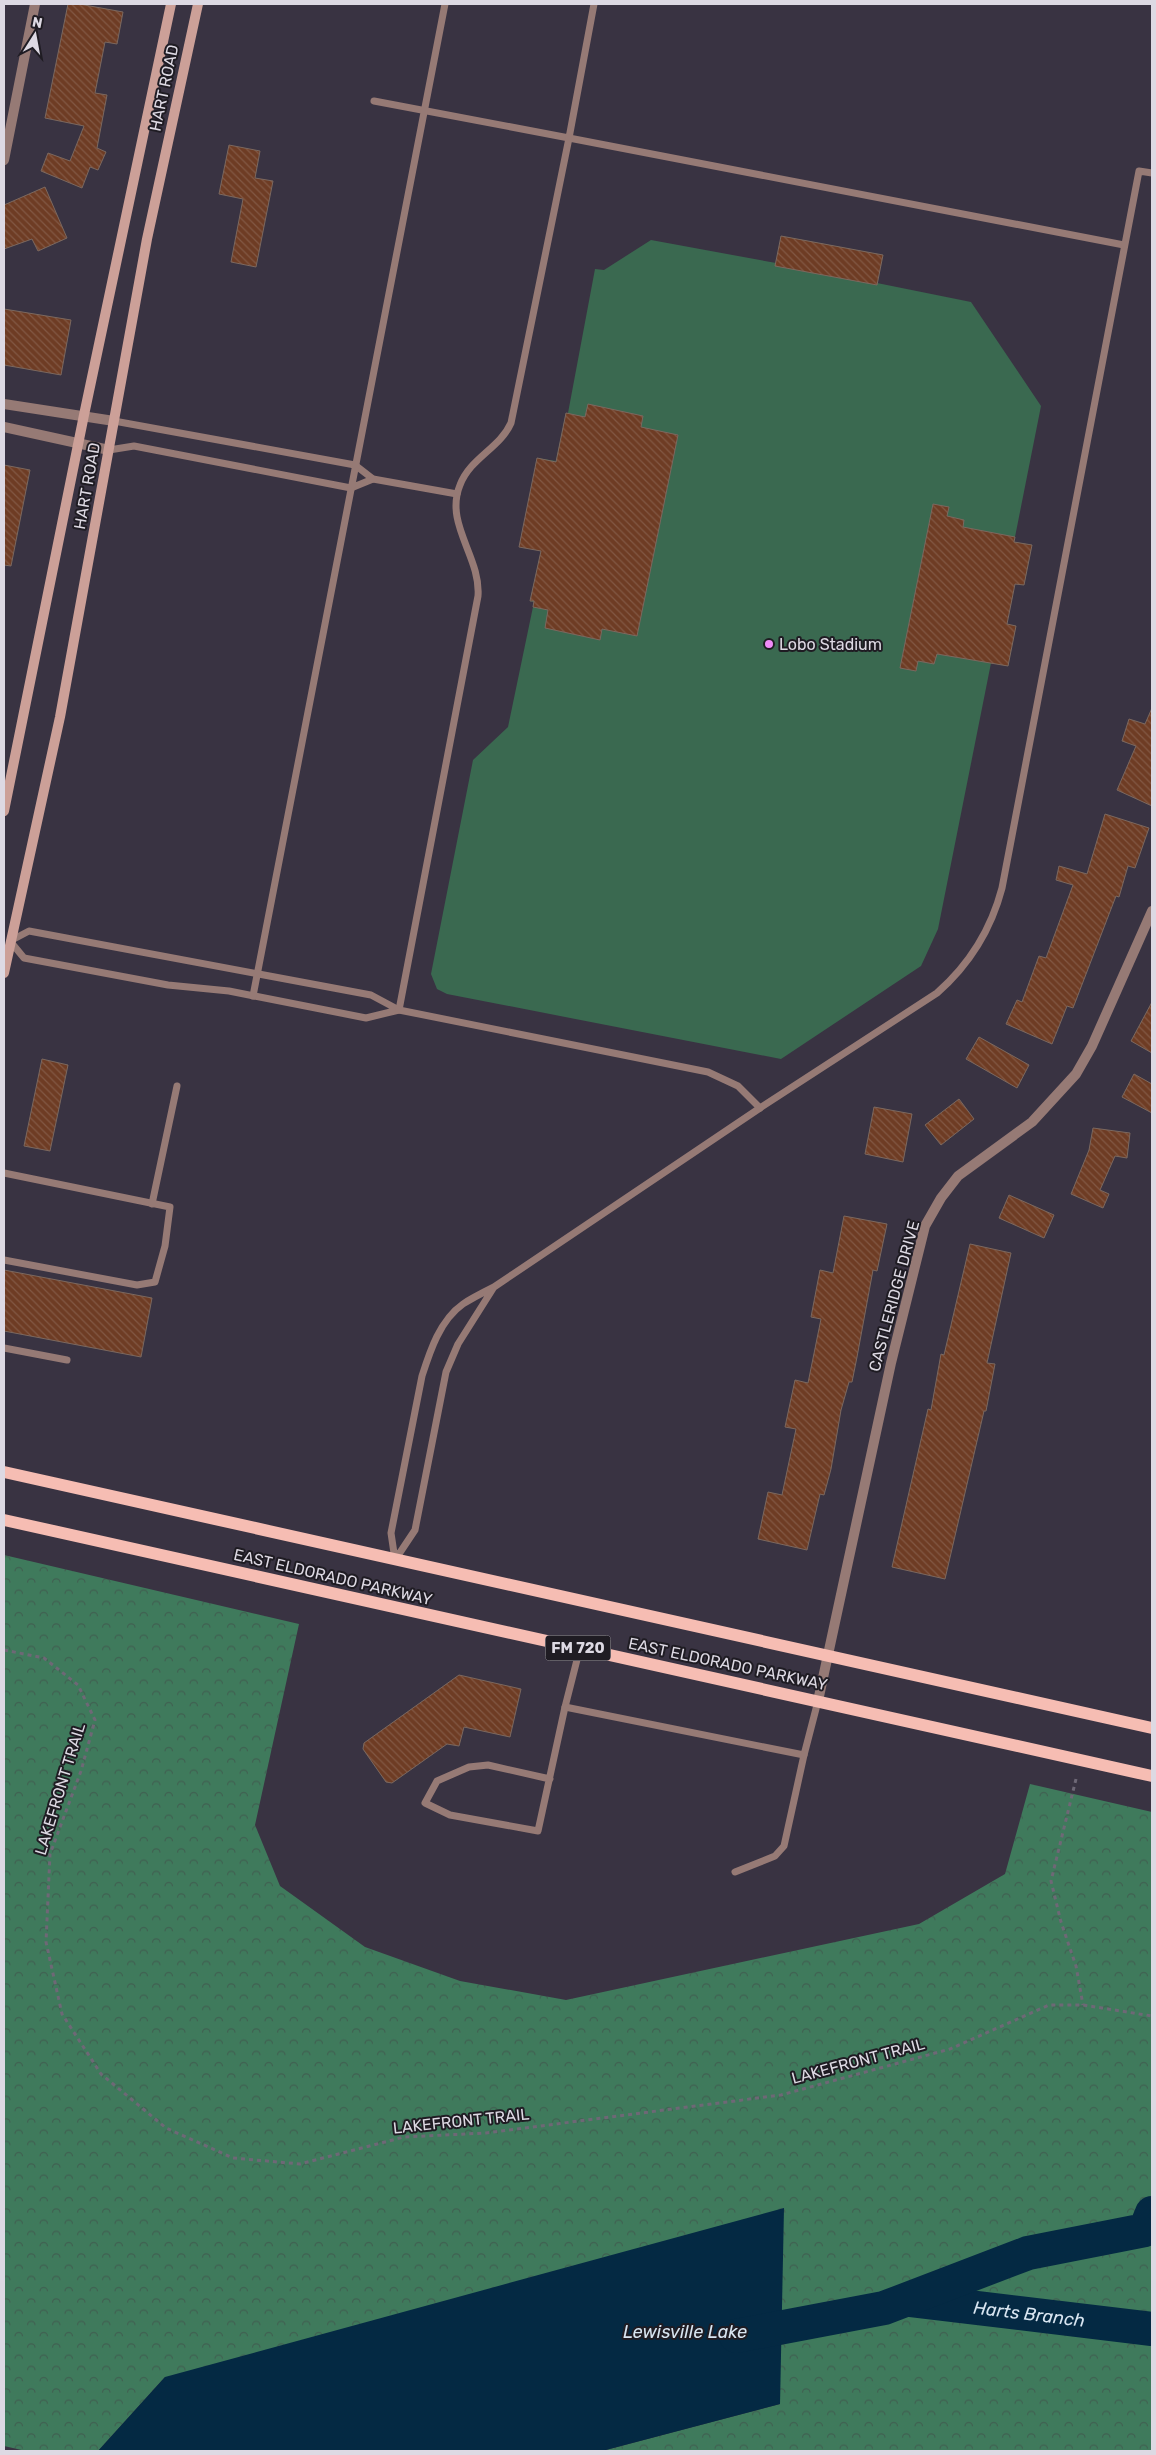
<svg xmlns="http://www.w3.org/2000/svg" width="1156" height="2455" viewBox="0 0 1156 2455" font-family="Rubik,sans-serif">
<defs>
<pattern id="forest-crowns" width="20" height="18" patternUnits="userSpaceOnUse" patternTransform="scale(1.25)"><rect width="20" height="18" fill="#3f7a5c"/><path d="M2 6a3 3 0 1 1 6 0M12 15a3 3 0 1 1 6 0" fill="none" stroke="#406051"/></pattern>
<pattern id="building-back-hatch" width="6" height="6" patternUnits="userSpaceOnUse" patternTransform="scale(1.25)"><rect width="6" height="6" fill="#6e3c24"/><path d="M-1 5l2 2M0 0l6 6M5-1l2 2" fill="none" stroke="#825844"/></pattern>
</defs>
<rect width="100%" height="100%" fill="#393342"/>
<path fill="url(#forest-crowns)" d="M 4,1555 L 299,1624 L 255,1825 L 280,1886 L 365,1947 L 460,1981 L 566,2000 L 919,1924 L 1005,1874 L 1030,1784 L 1152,1812 L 1152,2451 L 602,2451 L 780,2404 L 165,2377 L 98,2451 L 26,2451 L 4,2446 Z"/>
<path fill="#3a6950" d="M 781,236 L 883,255 L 877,283 L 971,302 L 1041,406 L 1014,542 L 1032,545 L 1024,585 L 1007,582 L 1004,594 L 1013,595 L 1009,612 L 1001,611 L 999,623 L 1016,626 L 1008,666 L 991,663 L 938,929 L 921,966 L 781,1059 L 447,994 L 437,989 L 431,974 L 473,760 L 508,727 L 534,602 L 530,601 L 541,551 L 537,458 L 556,461 L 566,413 L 568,413 L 595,269 L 604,270 L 651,240 L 776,263 Z"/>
<path fill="#042943" d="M 784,2208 L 780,2404 L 602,2451 L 98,2451 L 165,2377 Z"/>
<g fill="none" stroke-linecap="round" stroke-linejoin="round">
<g stroke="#042943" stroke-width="34">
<path id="s1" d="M 911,2300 L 1152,2329"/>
<path d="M 736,2336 L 884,2308 L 1028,2253 L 1145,2230 L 1152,2213"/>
</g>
</g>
<g fill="url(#building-back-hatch)" stroke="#7b685f">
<path d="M 68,4 L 79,4 L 123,12 L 117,44 L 105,42 L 95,93 L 107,95 L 97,148 L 106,152 L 98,170 L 90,167 L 82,188 L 41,171 L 48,153 L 70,161 L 84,126 L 45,118 Z"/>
<path d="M 229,145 L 260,151 L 255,178 L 273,181 L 256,267 L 231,262 L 243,199 L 219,194 Z"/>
<path d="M 45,187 L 67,238 L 38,251 L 32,239 L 4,249 L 4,205 Z"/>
<path d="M 781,236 L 883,255 L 877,285 L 775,266 Z"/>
<path d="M 4,309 L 71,320 L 61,375 L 4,365 Z"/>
<path d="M 588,404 L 643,416 L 641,427 L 678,435 L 637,636 L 602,629 L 600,640 L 545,628 L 548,610 L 533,607 L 534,601 L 530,601 L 541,551 L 519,547 L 537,458 L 556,462 L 566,413 L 585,417 Z"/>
<path d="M 4,465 L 30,470 L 11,566 L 4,565 Z"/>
<path d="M 933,504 L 949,507 L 947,516 L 964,520 L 963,527 L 1015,537 L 1014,542 L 1032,545 L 1024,585 L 1015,584 L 1007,624 L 1016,626 L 1008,666 L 937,654 L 934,664 L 918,661 L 916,671 L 900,668 Z"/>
<path d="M 1152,708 L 1152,806 L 1117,790 L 1136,746 L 1122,741 L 1129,719 L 1145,724 Z"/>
<path d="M 1105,814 L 1149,828 L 1135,868 L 1128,866 L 1119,897 L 1116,896 L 1073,1008 L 1067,1006 L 1052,1044 L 1006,1024 L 1017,1000 L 1022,1002 L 1039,956 L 1046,958 L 1073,885 L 1056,880 L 1059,866 L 1087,874 Z"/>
<path d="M 1152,1002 L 1152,1053 L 1131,1041 Z"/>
<path d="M 979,1037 L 1029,1065 L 1017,1088 L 966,1059 Z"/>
<path d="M 42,1059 L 68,1065 L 50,1151 L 24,1146 Z"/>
<path d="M 1134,1074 L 1152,1084 L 1152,1113 L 1122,1097 Z"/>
<path d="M 959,1099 L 974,1119 L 941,1145 L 925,1125 Z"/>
<path d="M 874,1107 L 912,1114 L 903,1162 L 865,1154 Z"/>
<path d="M 1093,1128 L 1130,1133 L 1127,1158 L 1115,1156 L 1100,1190 L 1109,1194 L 1103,1208 L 1071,1194 L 1089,1150 Z"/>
<path d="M 1009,1195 L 1054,1215 L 1044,1238 L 999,1218 Z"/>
<path d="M 844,1216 L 887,1224 L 877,1271 L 873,1270 L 857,1357 L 852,1382 L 849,1382 L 841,1410 L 831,1469 L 824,1495 L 820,1494 L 807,1550 L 758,1539 L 768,1492 L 782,1495 L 796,1429 L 785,1427 L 795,1380 L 808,1383 L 821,1319 L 811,1317 L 820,1270 L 833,1273 Z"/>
<path d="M 970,1244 L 1011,1253 L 987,1363 L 995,1364 L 986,1411 L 984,1411 L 945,1579 L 892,1567 L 928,1409 L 931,1410 L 941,1354 L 944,1355 Z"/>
<path d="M 4,1270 L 152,1298 L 141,1357 L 4,1331 Z"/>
<path d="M 459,1675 L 521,1689 L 510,1737 L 464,1727 L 459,1746 L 447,1744 L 392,1783 L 386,1782 L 363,1749 L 364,1743 Z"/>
</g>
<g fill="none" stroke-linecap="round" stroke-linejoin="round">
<g stroke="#6e6876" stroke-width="3" stroke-dasharray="4 4" stroke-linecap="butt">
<path d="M 4,1650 L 44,1658 L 78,1685 L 95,1720 L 81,1771 L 50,1854 L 46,1942 L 62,2014 L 101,2074 L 166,2128 L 233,2158 L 300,2164 L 404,2137 L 486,2133 L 781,2095 L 950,2049 L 1049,2005 L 1083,2005 L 1152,2016"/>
<path d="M 1076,1779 L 1051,1881 L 1061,1922 L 1076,1966 L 1083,2005"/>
</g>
<g stroke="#967a75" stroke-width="7">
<path d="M 374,101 L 569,138 L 594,4"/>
<path d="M 114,421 L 355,465 L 373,479 L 457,494"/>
<path d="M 109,450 L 134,446 L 351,488 L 373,479"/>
<path d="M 29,931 L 371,995 L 399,1010 L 366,1018 L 229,991 L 168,985 L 24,958 L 10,941 Z"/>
<path d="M 253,996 L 445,4"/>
<path d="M 760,1108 L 738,1086 L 708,1072 L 399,1010 L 478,596 C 481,557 444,524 460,485 C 470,458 500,448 511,423 L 569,138 L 1124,245"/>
<path d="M 4,1173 L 170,1207 L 165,1246 L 155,1282 L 137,1285 L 4,1260"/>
<path d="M 152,1204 L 177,1086"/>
<path d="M 494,1287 L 458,1344 L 446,1372 L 415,1530 L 395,1560 L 391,1533 L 422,1376 C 430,1351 440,1320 463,1304 C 472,1298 484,1292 494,1287 L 760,1108 L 937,993 C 970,964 991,930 1002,888 L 1139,171 L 1152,173"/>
<path d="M 4,1348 L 67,1360"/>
<path d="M 580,1648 L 565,1707 L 804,1755 L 818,1701"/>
<path d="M 550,1779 L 488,1765 L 469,1767 L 437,1781 L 425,1803 L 450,1815 L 538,1831 L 565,1707"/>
<path d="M 735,1872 L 775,1856 L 784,1846 L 804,1755"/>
</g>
<g stroke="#967a75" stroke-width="10">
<path d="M 4,160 L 35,4"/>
<path d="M 4,404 L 114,421"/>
<path d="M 4,427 L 109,450"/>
<path d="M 818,1701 L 891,1363 L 925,1226 L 941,1198 L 958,1176 L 1032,1122 L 1076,1074 L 1092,1046 L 1152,911"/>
</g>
<g stroke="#cca098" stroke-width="10">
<path d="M 4,811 L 84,415 L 171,4"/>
<path d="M 4,973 L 60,717 L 147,239 L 198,4"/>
</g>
<g stroke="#f6bdb3" stroke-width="12">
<path d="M 4,1472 L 1152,1728"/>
<path d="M 4,1520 L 1152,1776"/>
</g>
</g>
<circle fill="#ef8bf7" stroke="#1f1c23" stroke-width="2" cx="769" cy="644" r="5"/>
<g text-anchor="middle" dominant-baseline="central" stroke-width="4" stroke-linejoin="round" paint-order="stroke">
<rect fill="#1f1c23" stroke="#a4a0a9" stroke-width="1" x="545.5" y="1635.5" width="65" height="25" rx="4"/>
<g font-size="15" font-weight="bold" fill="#ddd9e3">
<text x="578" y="1648">FM 720</text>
</g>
<g font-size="16" fill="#ddd9e3" stroke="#1f1c23">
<text transform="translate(164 88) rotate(-78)">HART ROAD</text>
<text transform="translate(87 486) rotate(-80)">HART ROAD</text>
<text transform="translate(894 1296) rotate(-75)">CASTLERIDGE DRIVE</text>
<text transform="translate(333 1577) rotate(13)">EAST ELDORADO PARKWAY</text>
<text transform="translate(728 1664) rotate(12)">EAST ELDORADO PARKWAY</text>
<text transform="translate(60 1789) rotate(-73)">LAKEFRONT TRAIL</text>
<text transform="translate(858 2061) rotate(-15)">LAKEFRONT TRAIL</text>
<text transform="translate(461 2121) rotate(-6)">LAKEFRONT TRAIL</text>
</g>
<g font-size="16" fill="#ddd9e3" stroke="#1f1c23" text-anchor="start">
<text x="779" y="644">Lobo Stadium</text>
</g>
<g font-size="18" font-style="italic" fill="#d8e5f1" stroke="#1f1c23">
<text stroke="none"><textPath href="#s1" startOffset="119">Harts Branch</textPath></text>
<text x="685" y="2332">Lewisville Lake</text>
</g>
</g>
<rect width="1156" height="2455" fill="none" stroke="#ddd9e3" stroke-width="10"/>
<g transform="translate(35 35) rotate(11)" stroke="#1f1c23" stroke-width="4" paint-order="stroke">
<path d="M0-4L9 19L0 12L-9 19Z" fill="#ddd9e3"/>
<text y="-8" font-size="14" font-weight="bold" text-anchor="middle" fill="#ddd9e3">N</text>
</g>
</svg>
